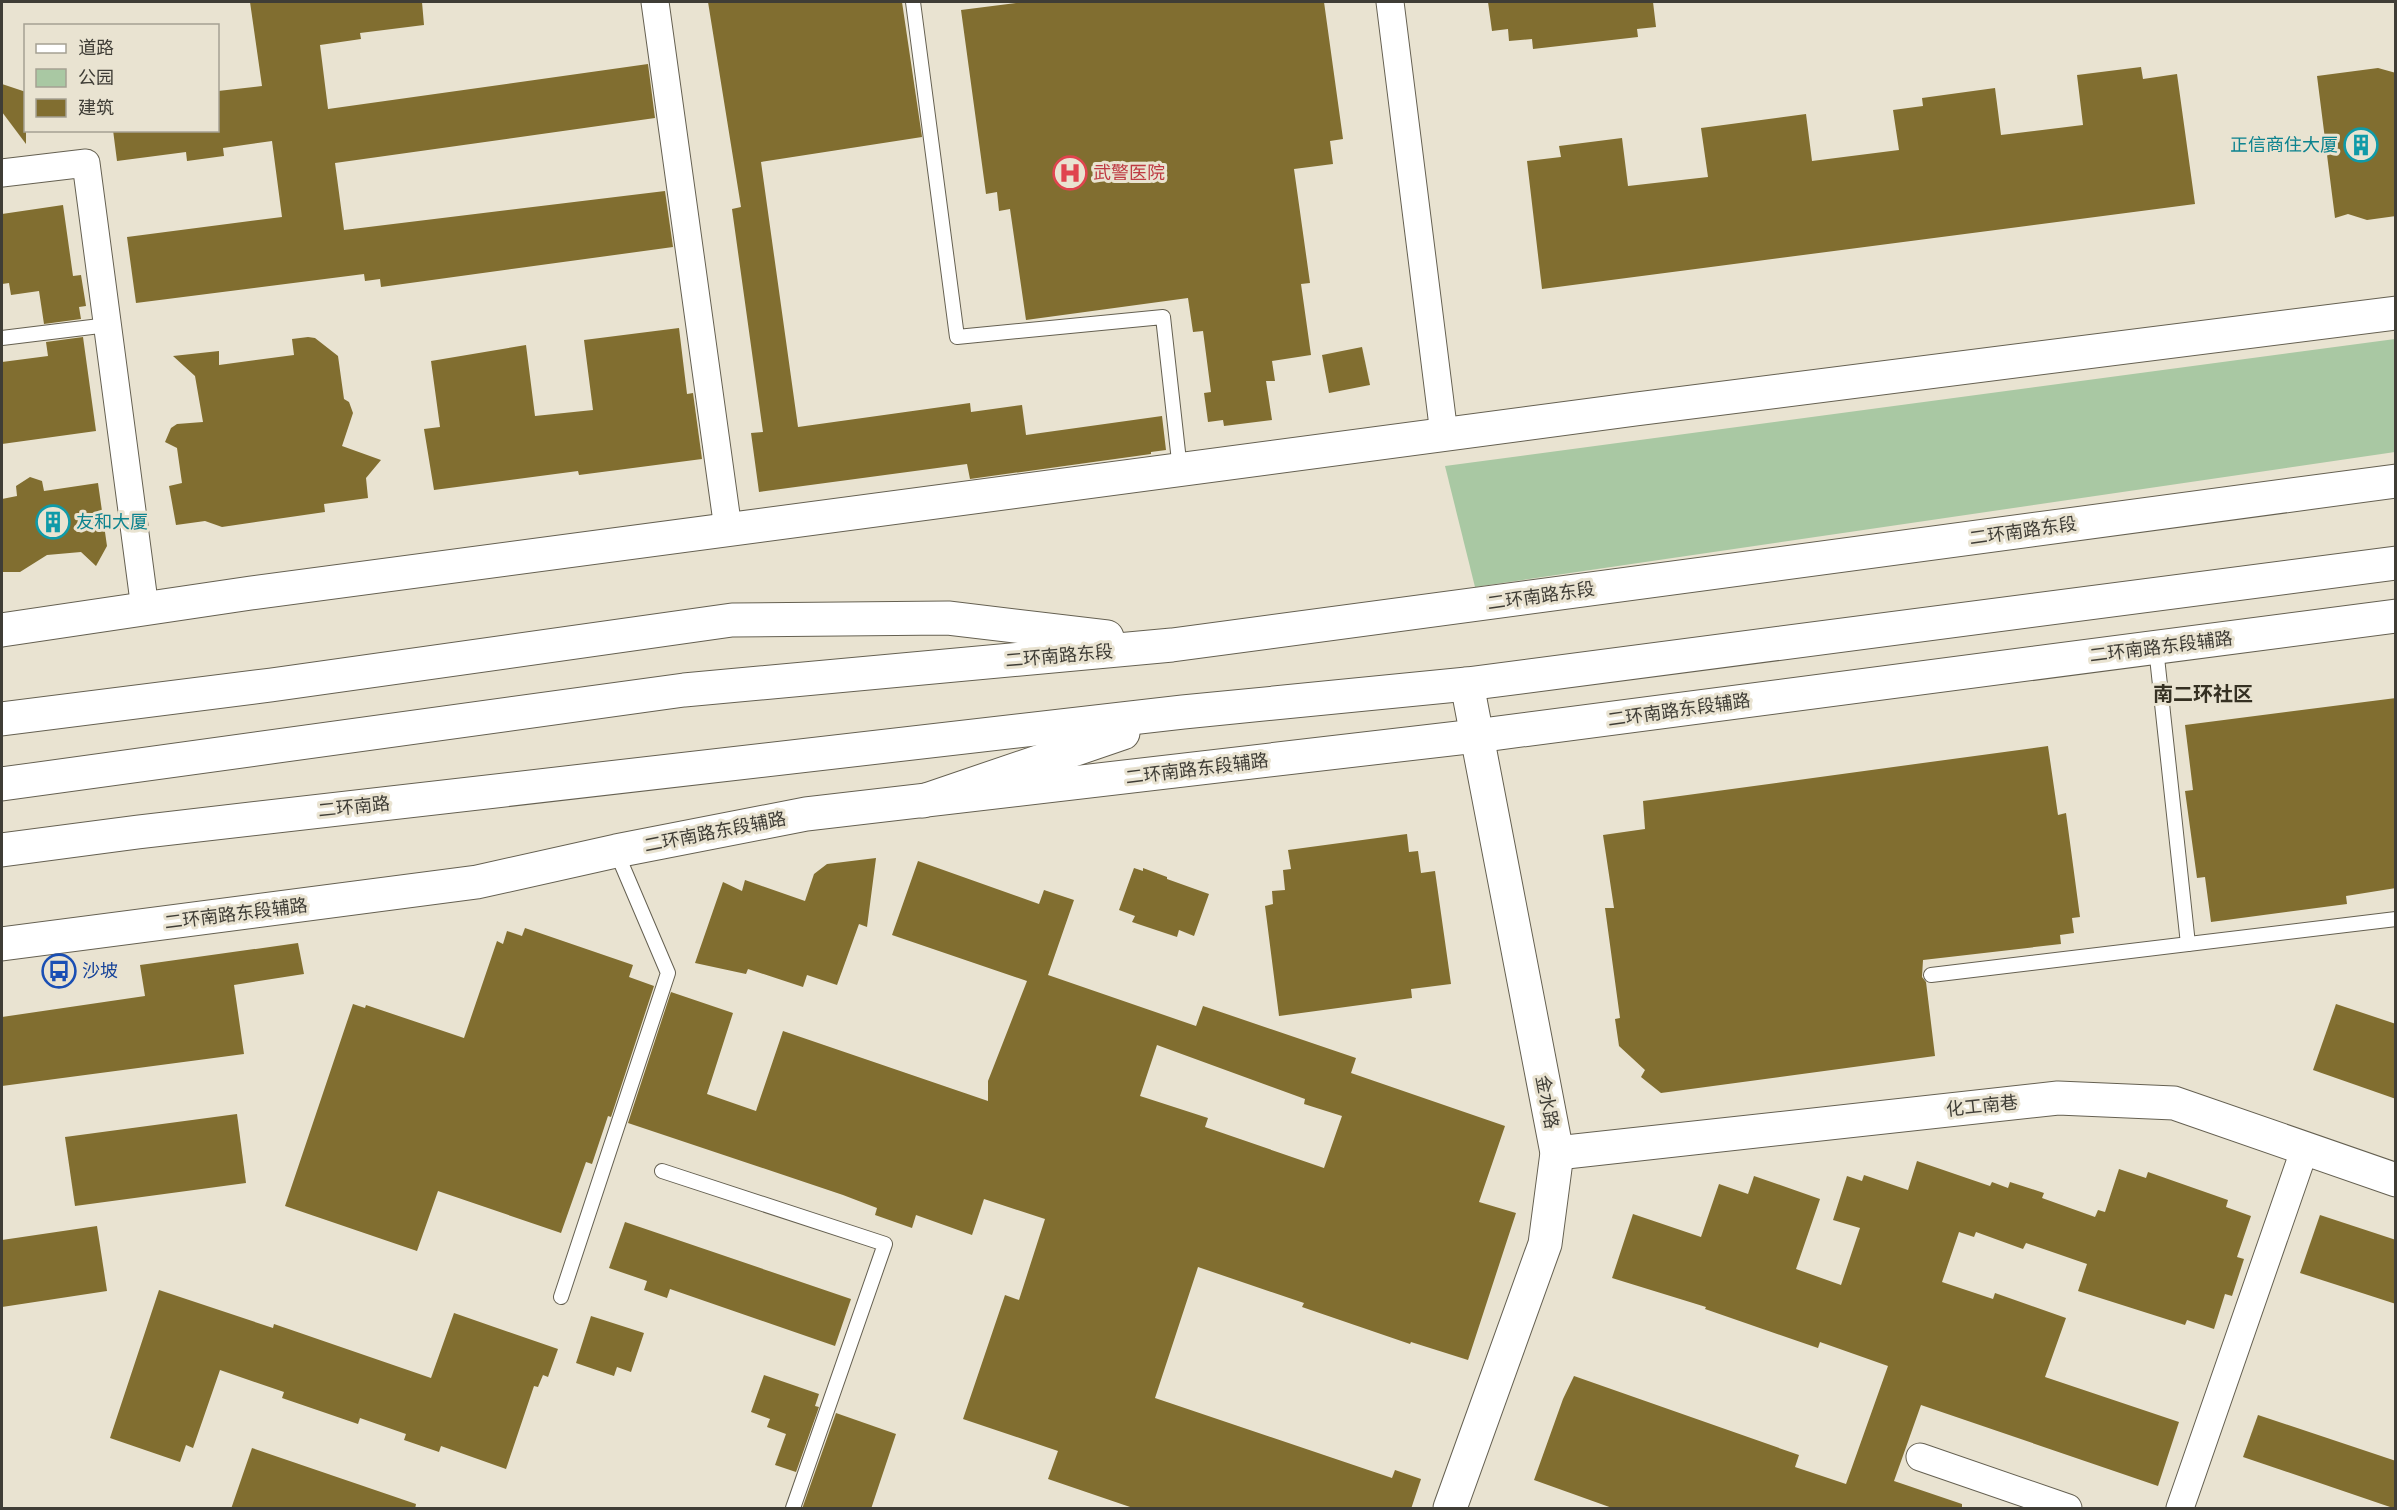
<svg xmlns="http://www.w3.org/2000/svg" width="2397" height="1510" viewBox="0 0 2397 1510" font-family="Helvetica,'Noto Sans SC',sans-serif">
<rect width="100%" height="100%" fill="#e9e3d1"/>
<path fill="#a9c8a3" d="M 2395,339 L 2395,452 L 1475,587 L 1445,466 Z"/>
<g fill="#816e30" fill-rule="evenodd">
<path d="M 250,2 L 422,2 L 424,25 L 360,33 L 361,39 L 320,45 L 328,109 L 648,64 L 655,118 L 335,163 L 344,230 L 665,191 L 673,247 L 381,287 L 380,279 L 365,281 L 364,274 L 136,303 L 127,237 L 282,217 L 272,141 L 223,148 L 224,156 L 187,161 L 186,152 L 117,161 L 113,130 L 218,130 L 218,91 L 262,86 Z"/>
<path d="M 708,2 L 902,2 L 922,137 L 761,162 L 798,427 L 970,403 L 971,412 L 1022,405 L 1026,435 L 1162,416 L 1166,450 L 1151,452 L 1151,454 L 970,479 L 967,464 L 759,492 L 751,433 L 763,432 L 732,209 L 741,207 Z"/>
<path d="M 1023,2 L 1324,2 L 1343,139 L 1330,141 L 1333,164 L 1294,169 L 1310,283 L 1301,284 L 1311,355 L 1272,361 L 1275,381 L 1266,381 L 1272,420 L 1224,426 L 1223,420 L 1208,422 L 1204,393 L 1211,392 L 1203,331 L 1193,332 L 1188,298 L 1026,320 L 1010,209 L 999,211 L 997,192 L 986,194 L 961,10 Z"/>
<path d="M 1488,2 L 1653,2 L 1656,27 L 1637,29 L 1638,37 L 1533,49 L 1532,39 L 1509,41 L 1508,29 L 1492,31 Z"/>
<path d="M 2141,67 L 2143,79 L 2177,74 L 2195,204 L 1542,289 L 1527,161 L 1561,157 L 1559,146 L 1622,138 L 1628,186 L 1708,177 L 1701,128 L 1806,114 L 1812,161 L 1899,150 L 1893,110 L 1923,106 L 1922,98 L 1995,88 L 2001,135 L 2083,125 L 2077,75 Z"/>
<path d="M 2378,68 L 2396,73 L 2396,216 L 2367,220 L 2348,214 L 2335,218 L 2317,76 Z"/>
<path d="M 2,84 L 26,92 L 26,144 L 2,112 Z"/>
<path d="M 63,205 L 73,276 L 81,275 L 86,306 L 79,307 L 81,319 L 44,324 L 39,291 L 11,295 L 9,283 L 2,284 L 2,214 Z"/>
<path d="M 679,328 L 687,394 L 693,393 L 702,459 L 579,475 L 578,471 L 434,490 L 424,429 L 440,427 L 431,361 L 526,345 L 535,416 L 593,410 L 584,340 Z"/>
<path d="M 83,337 L 96,431 L 2,444 L 2,362 L 48,356 L 46,342 Z"/>
<path d="M 308,337 L 315,338 L 338,356 L 344,399 L 349,402 L 353,413 L 342,446 L 381,460 L 366,478 L 368,498 L 324,504 L 325,512 L 222,527 L 205,521 L 176,525 L 169,486 L 182,483 L 177,448 L 165,442 L 171,428 L 177,424 L 203,422 L 195,376 L 173,356 L 219,351 L 219,365 L 294,355 L 292,339 Z"/>
<path d="M 1362,347 L 1370,385 L 1329,393 L 1322,355 Z"/>
<path d="M 30,477 L 42,481 L 44,491 L 98,483 L 107,546 L 96,566 L 81,552 L 47,555 L 20,572 L 2,572 L 2,499 L 17,496 L 16,486 Z"/>
<path d="M 2396,698 L 2396,888 L 2346,896 L 2347,904 L 2211,922 L 2205,877 L 2197,878 L 2185,791 L 2193,790 L 2185,725 Z"/>
<path d="M 2048,746 L 2058,815 L 2066,813 L 2080,917 L 2072,918 L 2074,933 L 2060,935 L 2061,944 L 1923,960 L 1922,977 L 1926,982 L 1935,1056 L 1661,1093 L 1641,1077 L 1645,1070 L 1619,1046 L 1615,1019 L 1620,1018 L 1605,908 L 1614,908 L 1603,835 L 1645,829 L 1643,801 Z"/>
<path d="M 1407,834 L 1409,852 L 1418,851 L 1421,873 L 1435,871 L 1451,984 L 1411,989 L 1412,998 L 1279,1016 L 1265,906 L 1273,904 L 1272,891 L 1285,890 L 1283,870 L 1291,869 L 1288,850 Z"/>
<path d="M 876,858 L 867,927 L 859,924 L 837,985 L 807,975 L 803,987 L 748,969 L 746,974 L 695,963 L 723,882 L 742,891 L 745,880 L 805,901 L 814,874 L 827,864 Z"/>
<path d="M 918,861 L 1039,904 L 1044,890 L 1074,900 L 1048,975 L 1196,1026 L 1203,1006 L 1356,1058 L 1351,1073 L 1505,1126 L 1479,1202 L 1516,1213 L 1468,1360 L 1411,1342 L 1410,1344 L 1302,1307 L 1304,1303 L 1198,1267 L 1155,1398 L 1392,1478 L 1395,1470 L 1421,1479 L 1411,1509 L 1136,1509 L 1048,1479 L 1058,1451 L 963,1419 L 1005,1295 L 1019,1300 L 1045,1219 L 984,1199 L 972,1235 L 916,1215 L 912,1228 L 875,1215 L 877,1208 L 843,1195 L 628,1123 L 671,992 L 733,1013 L 707,1094 L 756,1111 L 783,1031 L 988,1101 L 988,1081 L 1027,981 L 892,935 ZM 1157,1045 L 1305,1099 L 1304,1104 L 1342,1116 L 1324,1168 L 1205,1127 L 1208,1118 L 1140,1096 Z"/>
<path d="M 1134,868 L 1143,871 L 1143,868 L 1167,877 L 1167,879 L 1209,894 L 1194,936 L 1179,930 L 1177,937 L 1132,922 L 1135,916 L 1119,910 Z"/>
<path d="M 525,928 L 633,965 L 629,977 L 654,986 L 611,1117 L 608,1116 L 592,1164 L 586,1162 L 561,1233 L 438,1191 L 417,1251 L 285,1206 L 353,1004 L 365,1008 L 366,1005 L 464,1038 L 497,941 L 503,944 L 507,931 L 522,936 Z"/>
<path d="M 298,943 L 304,974 L 234,985 L 244,1054 L 2,1086 L 2,1017 L 145,996 L 140,965 Z"/>
<path d="M 2336,1004 L 2396,1024 L 2396,1099 L 2313,1070 Z"/>
<path d="M 237,1114 L 246,1183 L 75,1206 L 65,1137 Z"/>
<path d="M 1917,1161 L 1990,1186 L 1992,1182 L 2008,1188 L 2010,1182 L 2044,1193 L 2042,1198 L 2095,1217 L 2098,1210 L 2105,1212 L 2119,1169 L 2146,1178 L 2148,1172 L 2228,1200 L 2226,1207 L 2251,1216 L 2237,1257 L 2244,1259 L 2232,1296 L 2225,1294 L 2214,1329 L 2187,1320 L 2185,1325 L 2078,1291 L 2087,1264 L 2026,1243 L 2023,1249 L 1976,1232 L 1974,1237 L 1959,1232 L 1942,1282 L 1993,1299 L 1995,1293 L 2066,1318 L 2045,1377 L 2179,1422 L 2158,1486 L 1921,1405 L 1894,1481 L 1962,1504 L 1962,1509 L 1615,1509 L 1534,1480 L 1563,1399 L 1574,1376 L 1799,1455 L 1795,1467 L 1846,1484 L 1888,1366 L 1820,1342 L 1818,1348 L 1705,1309 L 1706,1307 L 1612,1278 L 1633,1214 L 1701,1237 L 1719,1184 L 1748,1194 L 1754,1176 L 1820,1199 L 1796,1269 L 1841,1285 L 1860,1228 L 1833,1220 L 1847,1176 L 1862,1181 L 1864,1175 L 1908,1190 Z"/>
<path d="M 2320,1215 L 2396,1240 L 2396,1304 L 2300,1273 Z"/>
<path d="M 625,1222 L 851,1299 L 835,1346 L 670,1289 L 667,1298 L 644,1290 L 647,1281 L 609,1268 Z"/>
<path d="M 97,1226 L 107,1291 L 2,1307 L 2,1240 Z"/>
<path d="M 159,1290 L 273,1328 L 274,1324 L 431,1378 L 454,1313 L 558,1349 L 548,1377 L 543,1375 L 538,1387 L 534,1386 L 506,1469 L 441,1446 L 439,1452 L 404,1440 L 406,1434 L 360,1418 L 358,1424 L 282,1398 L 284,1392 L 220,1370 L 193,1448 L 186,1445 L 180,1462 L 110,1438 Z"/>
<path d="M 591,1316 L 644,1333 L 631,1372 L 617,1367 L 614,1376 L 576,1363 Z"/>
<path d="M 764,1375 L 819,1394 L 815,1406 L 819,1407 L 796,1472 L 775,1465 L 786,1434 L 767,1427 L 770,1419 L 751,1412 Z"/>
<path d="M 836,1413 L 896,1434 L 871,1509 L 802,1509 Z"/>
<path d="M 2258,1415 L 2396,1461 L 2396,1509 L 2243,1457 Z"/>
<path d="M 252,1448 L 416,1504 L 415,1509 L 231,1509 Z"/>
</g>
<g fill="none" stroke-linecap="round" stroke-linejoin="round">
<defs>
<g id="lane">
<path d="M 913,2 L 957,337 L 1163,317 L 1180,470"/>
<path d="M 2,338 L 108,325"/>
<path d="M 2156,648 L 2188,944"/>
<path d="M 1931,975 L 2396,919"/>
<path d="M 662,1171 L 885,1244 L 793,1508"/>
<path d="M 561,1297 L 668,973 L 616,851"/>
</g>
<g id="street">
<path d="M 655,2 L 728,529"/>
<path d="M 1390,2 L 1444,434"/>
<path d="M 2,173 L 86,163 L 145,609"/>
<path d="M 1920,1457 L 2068,1508"/>
<path d="M 2180,1508 L 2305,1148"/>
</g>
<g id="secondary">
<path d="M 2,630 L 251,593 L 1636,409 L 2396,313"/>
<path d="M 2,944 L 477,882 L 616,851 L 806,814 L 1476,736 L 2396,616"/>
<path d="M 1557,1153 L 2058,1098 L 2174,1103 L 2396,1180"/>
<path d="M 1450,1508 L 1545,1244 L 1557,1153 L 1467,684"/>
</g>
<g id="highway">
<path d="M 2,719 L 271,685 L 732,620 L 948,618 L 1107,637"/>
<path d="M 2,784 L 684,690 L 1172,645 L 2396,481"/>
<path d="M 923,801 L 1123,733"/>
<path d="M 2,850 L 138,832 L 1183,712 L 1467,684 L 2396,563"/>
</g>
</defs>
<use href="#lane" stroke="#656051" stroke-width="16"/>
<use href="#street" stroke="#656051" stroke-width="29"/>
<use href="#secondary" stroke="#656051" stroke-width="35"/>
<use href="#highway" stroke="#656051" stroke-width="35"/>
<use href="#lane" stroke="#fff" stroke-width="14"/>
<use href="#street" stroke="#fff" stroke-width="27"/>
<use href="#secondary" stroke="#fff" stroke-width="33"/>
<use href="#highway" stroke="#fff" stroke-width="33"/>
</g>
<defs>
<symbol id="building-ring" viewBox="-11 -11 22 22"><circle r="9.5" fill="#e9e3d1" stroke="#0f9aa8" stroke-width="1.5"/><path d="M-4-6H4V6H1V3H-1V6H-4ZM-2.5-4.3h1.7v1.8h-1.7ZM.8-4.3h1.7v1.8H.8ZM-2.5-1h1.7V.8h-1.7ZM.8-1h1.7V.8H.8Z" fill="#0f9aa8"/></symbol>
<symbol id="hospital-ring" viewBox="-11 -11 22 22"><circle r="9.5" fill="#e9e3d1" stroke="#e0444e" stroke-width="1.5"/><path d="M-5-5h3v3.5h4V-5h3V5h-3V1.5h-4V5h-3Z" fill="#e0444e"/></symbol>
<symbol id="bus-ring" viewBox="-11 -11 22 22"><circle r="9.5" fill="#e9e3d1" stroke="#1a4fb4" stroke-width="1.5"/><path d="M-5-6H5V4H4V6H2V4H-2V6H-4V4H-5ZM-3.5-4V0h7V-4ZM-3.5 1.2v1.5H-2V1.2ZM2 1.2v1.5H3.5V1.2Z" fill="#1a4fb4"/></symbol>
</defs>
<g fill-rule="evenodd">
<use href="#building-ring" x="2342" y="126" width="38" height="38"/>
<use href="#hospital-ring" x="1051" y="154" width="38" height="38"/>
<use href="#building-ring" x="34" y="503" width="38" height="38"/>
<use href="#bus-ring" x="40" y="952" width="38" height="38"/>
</g>
<g text-anchor="middle" dominant-baseline="central" stroke-width="6" stroke-linejoin="round" paint-order="stroke">
<g font-size="18" fill="#0d838f" stroke="#e9e3d1" text-anchor="end">
<text x="2338" y="145">正信商住大厦</text>
<text x="76" y="522" text-anchor="start">友和大厦</text>
</g>
<g font-size="18" fill="#be3a42" stroke="#e9e3d1" text-anchor="start">
<text x="1093" y="173">武警医院</text>
</g>
<g font-size="18" fill="#3f3d36" stroke="#e9e3d1">
<text transform="translate(2023 531) rotate(-8)">二环南路东段</text>
<text transform="translate(1541 596) rotate(-8)">二环南路东段</text>
<text transform="translate(2161 647) rotate(-7)">二环南路东段辅路</text>
<text transform="translate(1059 656) rotate(-5)">二环南路东段</text>
<text transform="translate(1679 710) rotate(-8)">二环南路东段辅路</text>
<text transform="translate(1197 769) rotate(-7)">二环南路东段辅路</text>
<text transform="translate(354 807) rotate(-6)">二环南路</text>
<text transform="translate(715 832) rotate(-11)">二环南路东段辅路</text>
<text transform="translate(236 914) rotate(-7)">二环南路东段辅路</text>
<text transform="translate(1547 1102) rotate(79)">金水路</text>
<text transform="translate(1982 1106) rotate(-6)">化工南巷</text>
</g>
<g font-size="18" fill="#164399" stroke="#e9e3d1" text-anchor="start">
<text x="82" y="971">沙坡</text>
</g>
<g font-size="20" font-weight="bold" fill="#353022" stroke="#e9e3d1">
<text x="2203" y="694">南二环社区</text>
</g>
</g>
<rect width="2397" height="1510" fill="none" stroke="#3f3d36" stroke-width="6"/>
<rect x="24" y="24" width="195" height="108" fill="#e9e3d1" stroke="#a5a193" stroke-width="1.5"/>
<rect x="36" y="44" width="30" height="9" fill="#ffffff" stroke="#a5a193" stroke-width="1.5"/>
<text x="78" y="54" font-size="18" fill="#3f3d36">道路</text>
<rect x="36" y="69" width="30" height="18" fill="#a9c8a3" stroke="#a5a193" stroke-width="1.5"/>
<text x="78" y="84" font-size="18" fill="#3f3d36">公园</text>
<rect x="36" y="99" width="30" height="18" fill="#816e30" stroke="#a5a193" stroke-width="1.5"/>
<text x="78" y="114" font-size="18" fill="#3f3d36">建筑</text>
</svg>
